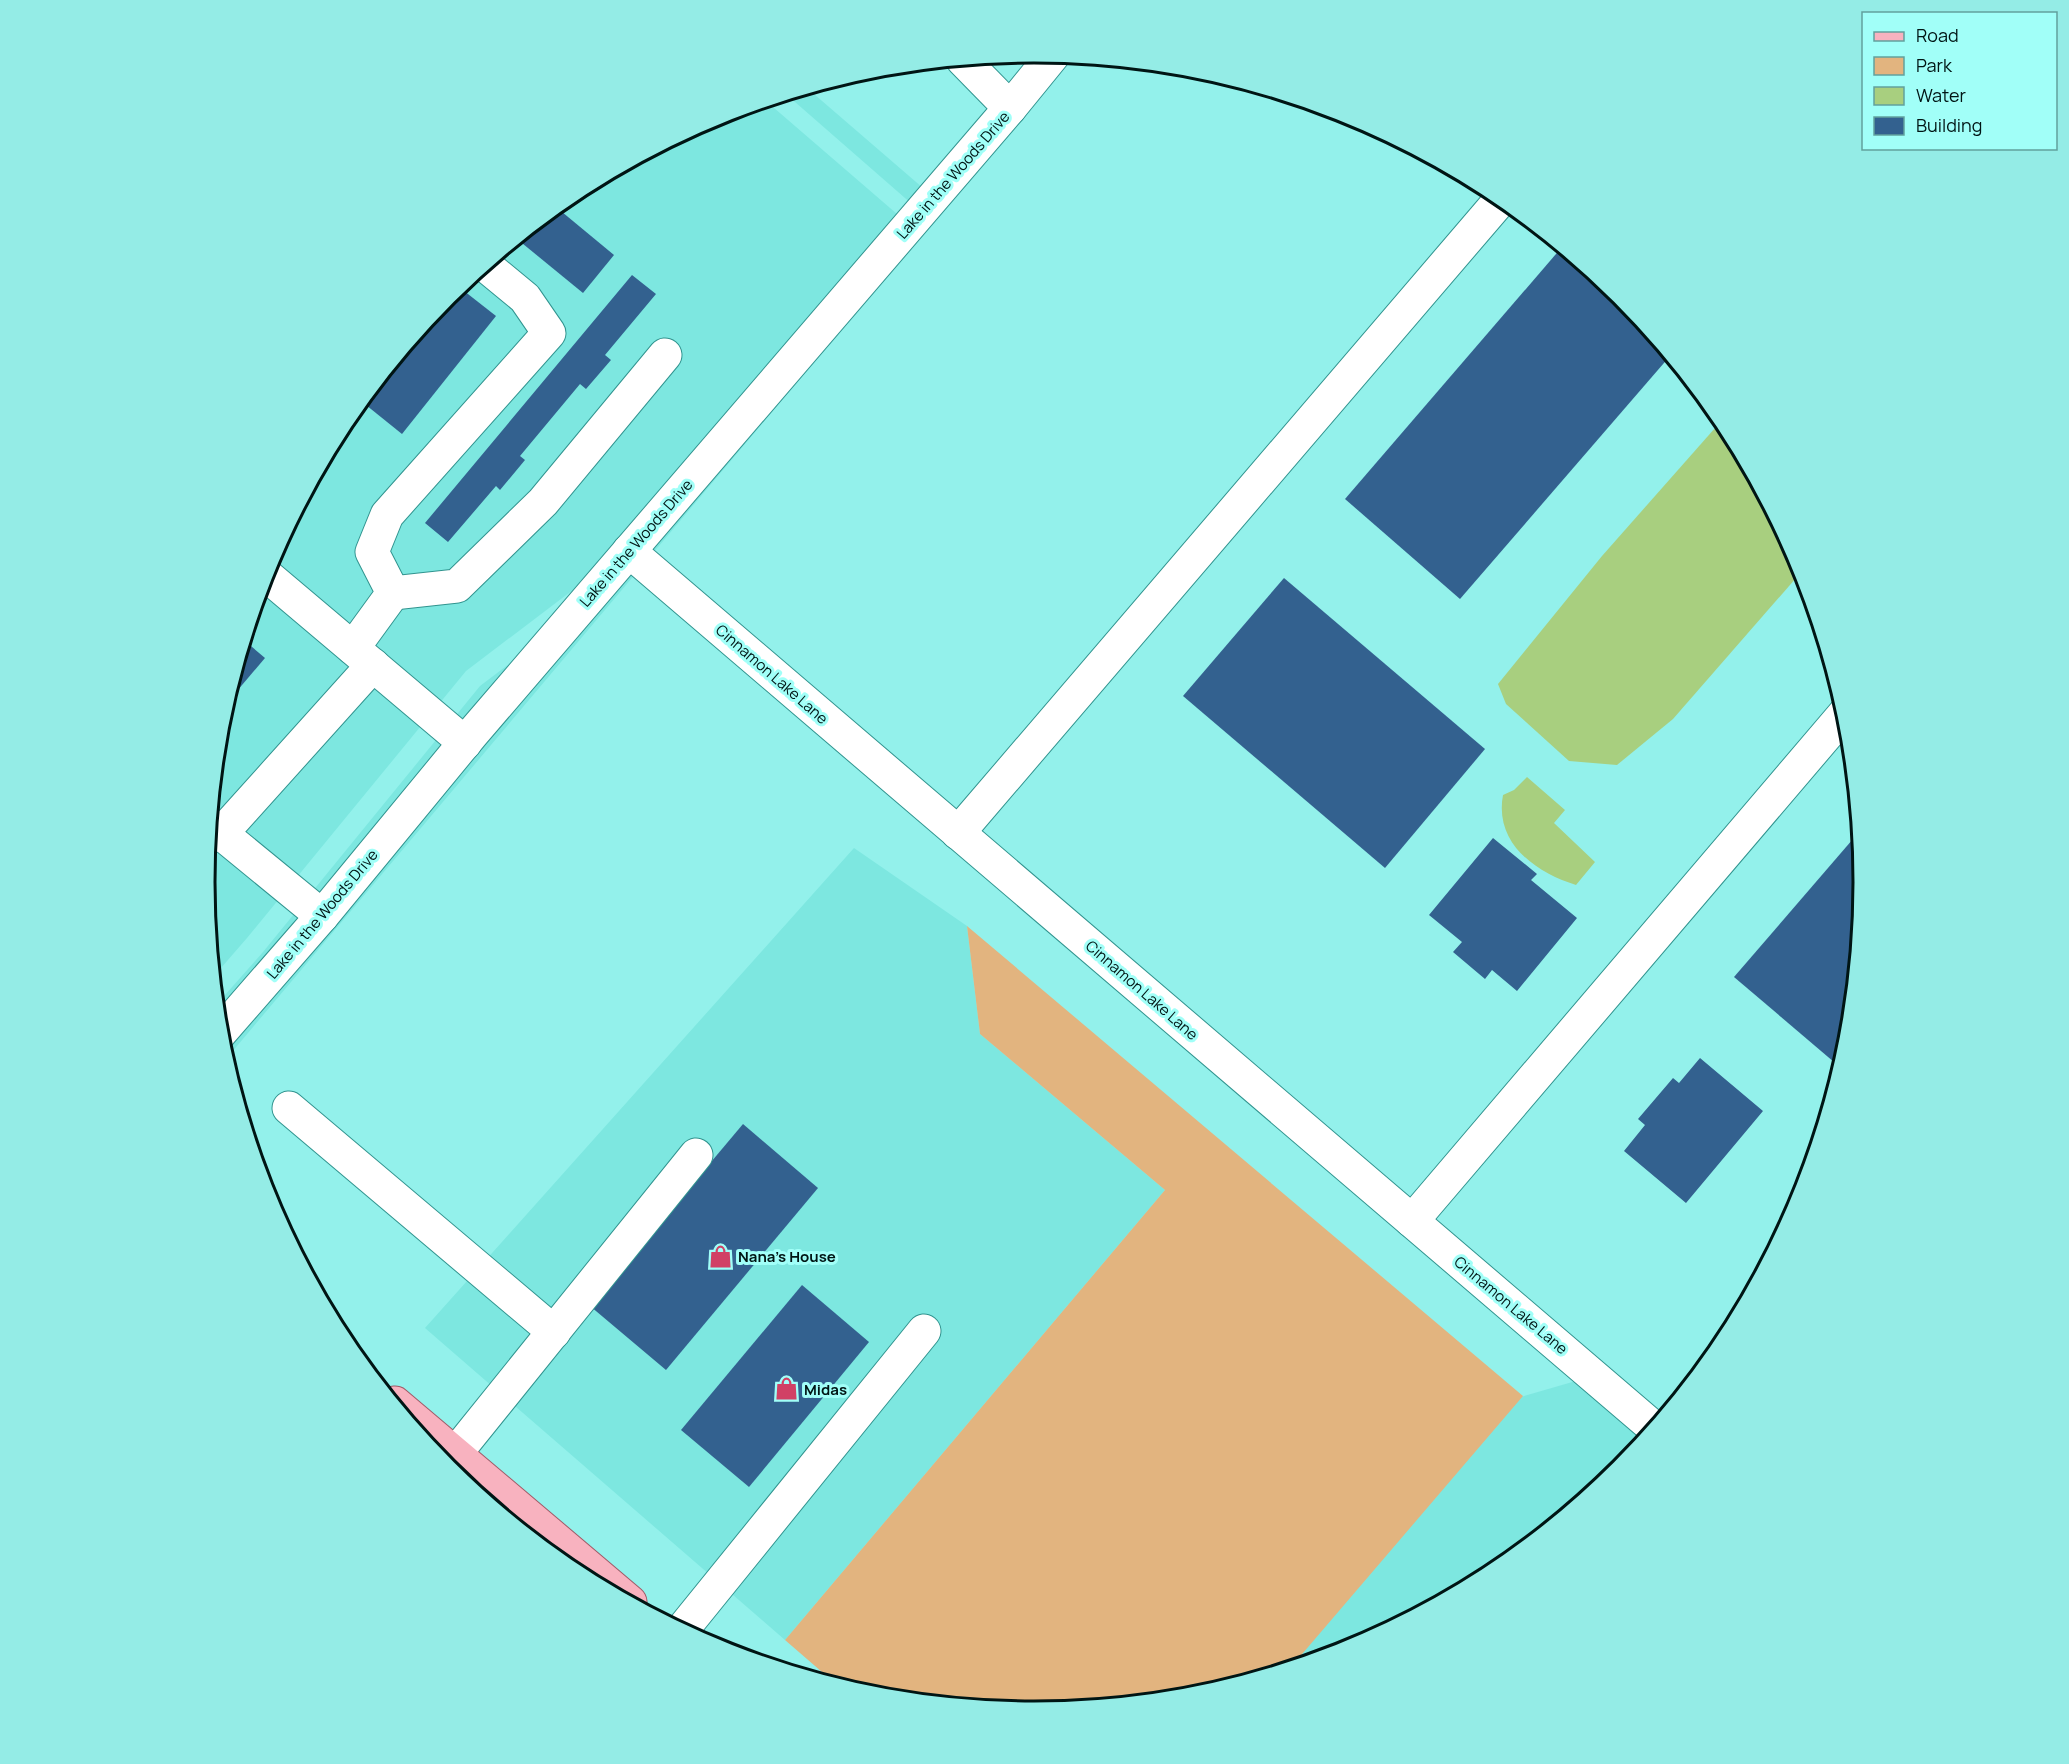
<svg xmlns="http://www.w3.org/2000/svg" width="2069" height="1764" viewBox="0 0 2069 1764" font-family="Manrope,sans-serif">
<rect width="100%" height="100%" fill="#93f1eb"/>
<g fill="#7de7e0">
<path d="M 807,88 L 945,207 L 226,1059 L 221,1043 L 217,1004 L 263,952 L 480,686 L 598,597 L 913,205 L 787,95 Z"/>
<path d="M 766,101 L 897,214 L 582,583 L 466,671 L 247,938 L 214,976 L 205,882 L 221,720 L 268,564 L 345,421 L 448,295 L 574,192 L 717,116 Z"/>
<path d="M 854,848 L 967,926 L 980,1034 L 1165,1190 L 785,1640 L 425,1328 Z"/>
<path d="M 1593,1376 L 1649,1435 L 1621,1469 L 1495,1572 L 1352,1648 L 1290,1667 L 1517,1398 Z"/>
</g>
<path fill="#e2b47f" d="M 967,926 L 1523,1396 L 1291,1667 L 1196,1696 L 1034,1711 L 872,1695 L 837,1685 L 785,1640 L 1165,1190 L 980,1034 Z"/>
<g fill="#a8cf7f">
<path d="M 1723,419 L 1803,570 L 1673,719 L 1617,765 L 1569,761 L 1506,704 L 1498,684 L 1602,556 Z"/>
<path d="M 1527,777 L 1565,810 L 1554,823 L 1595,862 L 1576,885 C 1536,873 1494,843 1503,795 L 1514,790 Z"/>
</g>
<g fill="#33618f">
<path d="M 556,207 L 614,255 L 583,293 L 517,239 Z"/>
<path d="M 1562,247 L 1621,296 L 1670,356 L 1460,599 L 1345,499 Z"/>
<path d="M 632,275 L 656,294 L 605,355 L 611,360 L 586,389 L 580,384 L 520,456 L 525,460 L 500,490 L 496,486 L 448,542 L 425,523 Z"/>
<path d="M 459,287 L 496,316 L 402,434 L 361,401 L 448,295 Z"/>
<path d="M 1284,578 L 1485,749 L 1385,868 L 1183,696 Z"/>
<path d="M 245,641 L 265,658 L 226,704 Z"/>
<path d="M 1859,832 L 1864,882 L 1848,1044 L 1841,1068 L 1734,977 Z"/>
<path d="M 1493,838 L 1537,874 L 1531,880 L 1577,918 L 1517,991 L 1492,970 L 1485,979 L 1453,952 L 1462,942 L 1429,915 Z"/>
<path d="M 1700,1058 L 1763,1111 L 1686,1203 L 1624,1151 L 1645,1125 L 1638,1119 L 1673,1078 L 1679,1083 Z"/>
<path d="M 743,1124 L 818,1188 L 666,1370 L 590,1306 Z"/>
<path d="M 802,1285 L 869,1342 L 749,1487 L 681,1430 Z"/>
</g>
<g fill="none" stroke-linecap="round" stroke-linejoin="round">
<defs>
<g id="minor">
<path d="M 963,60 L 1010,108"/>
<path d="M 629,551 L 1654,1428"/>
<path d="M 265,574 L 465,743"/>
<path d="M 393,593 L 457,586 L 543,502 L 665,355"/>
<path d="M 353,648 L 393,593 L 372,552 L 387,515 L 549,333 L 525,298 L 485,265"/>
<path d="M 211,825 L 322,916"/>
<path d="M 958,833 L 1502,198"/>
<path d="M 210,836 L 221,834 L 373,665"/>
<path d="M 220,1033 L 322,916 L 472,734 L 1010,108 L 1054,54"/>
<path d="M 289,1108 L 554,1332"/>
<path d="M 1412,1221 L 1846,712"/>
<path d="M 455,1454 L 696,1155"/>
<path d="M 682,1630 L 924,1331"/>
</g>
<path id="major" d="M 395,1403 L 630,1602"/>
</defs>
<use href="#minor" stroke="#31948f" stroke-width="35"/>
<use href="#major" stroke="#9f5a67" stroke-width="35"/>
<use href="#minor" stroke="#fff" stroke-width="33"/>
<use href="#major" stroke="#f8b2bf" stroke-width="33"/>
</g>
<defs>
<symbol id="shop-bare" viewBox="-9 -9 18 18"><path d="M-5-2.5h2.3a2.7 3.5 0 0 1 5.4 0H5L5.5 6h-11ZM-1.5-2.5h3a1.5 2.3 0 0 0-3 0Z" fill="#d14165" stroke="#a1fff8" stroke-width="2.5" paint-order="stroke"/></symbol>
</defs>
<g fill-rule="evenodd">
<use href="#shop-bare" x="704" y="1240" width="33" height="33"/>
<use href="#shop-bare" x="770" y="1372" width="33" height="33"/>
</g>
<g text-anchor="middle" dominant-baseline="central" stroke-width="6" stroke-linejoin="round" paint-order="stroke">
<g font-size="15" fill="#001514" stroke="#a1fff8">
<text transform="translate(953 175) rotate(-49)">Lake in the Woods Drive</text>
<text transform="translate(636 543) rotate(-49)">Lake in the Woods Drive</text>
<text transform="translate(772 674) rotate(41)">Cinnamon Lake Lane</text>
<text transform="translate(322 914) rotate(-50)">Lake in the Woods Drive</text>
<text transform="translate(1142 990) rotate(41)">Cinnamon Lake Lane</text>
<text transform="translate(1511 1305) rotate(40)">Cinnamon Lake Lane</text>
</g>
<g font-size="15" font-weight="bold" fill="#001514" stroke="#a1fff8" text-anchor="start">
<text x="738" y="1256">Nana's House</text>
<text x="804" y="1389">Midas</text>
</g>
</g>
<path d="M0 0H2069V1764H0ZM215 882a819 819 0 1 1 1638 0a819 819 0 1 1-1638 0Z" fill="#94ece6" fill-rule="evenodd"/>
<path fill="none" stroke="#001514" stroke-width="3" d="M215 882a819 819 0 1 1 1638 0a819 819 0 1 1-1638 0Z"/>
<rect x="1862" y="12" width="195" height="138" fill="#a1fff8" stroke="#61a19d" stroke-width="1.5"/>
<rect x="1874" y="32" width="30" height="9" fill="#f8b2bf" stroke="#61a19d" stroke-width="1.5"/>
<text x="1916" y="42" font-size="18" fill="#001514">Road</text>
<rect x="1874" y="57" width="30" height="18" fill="#e2b47f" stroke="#61a19d" stroke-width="1.5"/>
<text x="1916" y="72" font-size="18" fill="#001514">Park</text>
<rect x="1874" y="87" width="30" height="18" fill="#a8cf7f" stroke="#61a19d" stroke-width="1.5"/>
<text x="1916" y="102" font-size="18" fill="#001514">Water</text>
<rect x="1874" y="117" width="30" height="18" fill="#33618f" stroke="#61a19d" stroke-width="1.5"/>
<text x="1916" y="132" font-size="18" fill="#001514">Building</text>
</svg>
